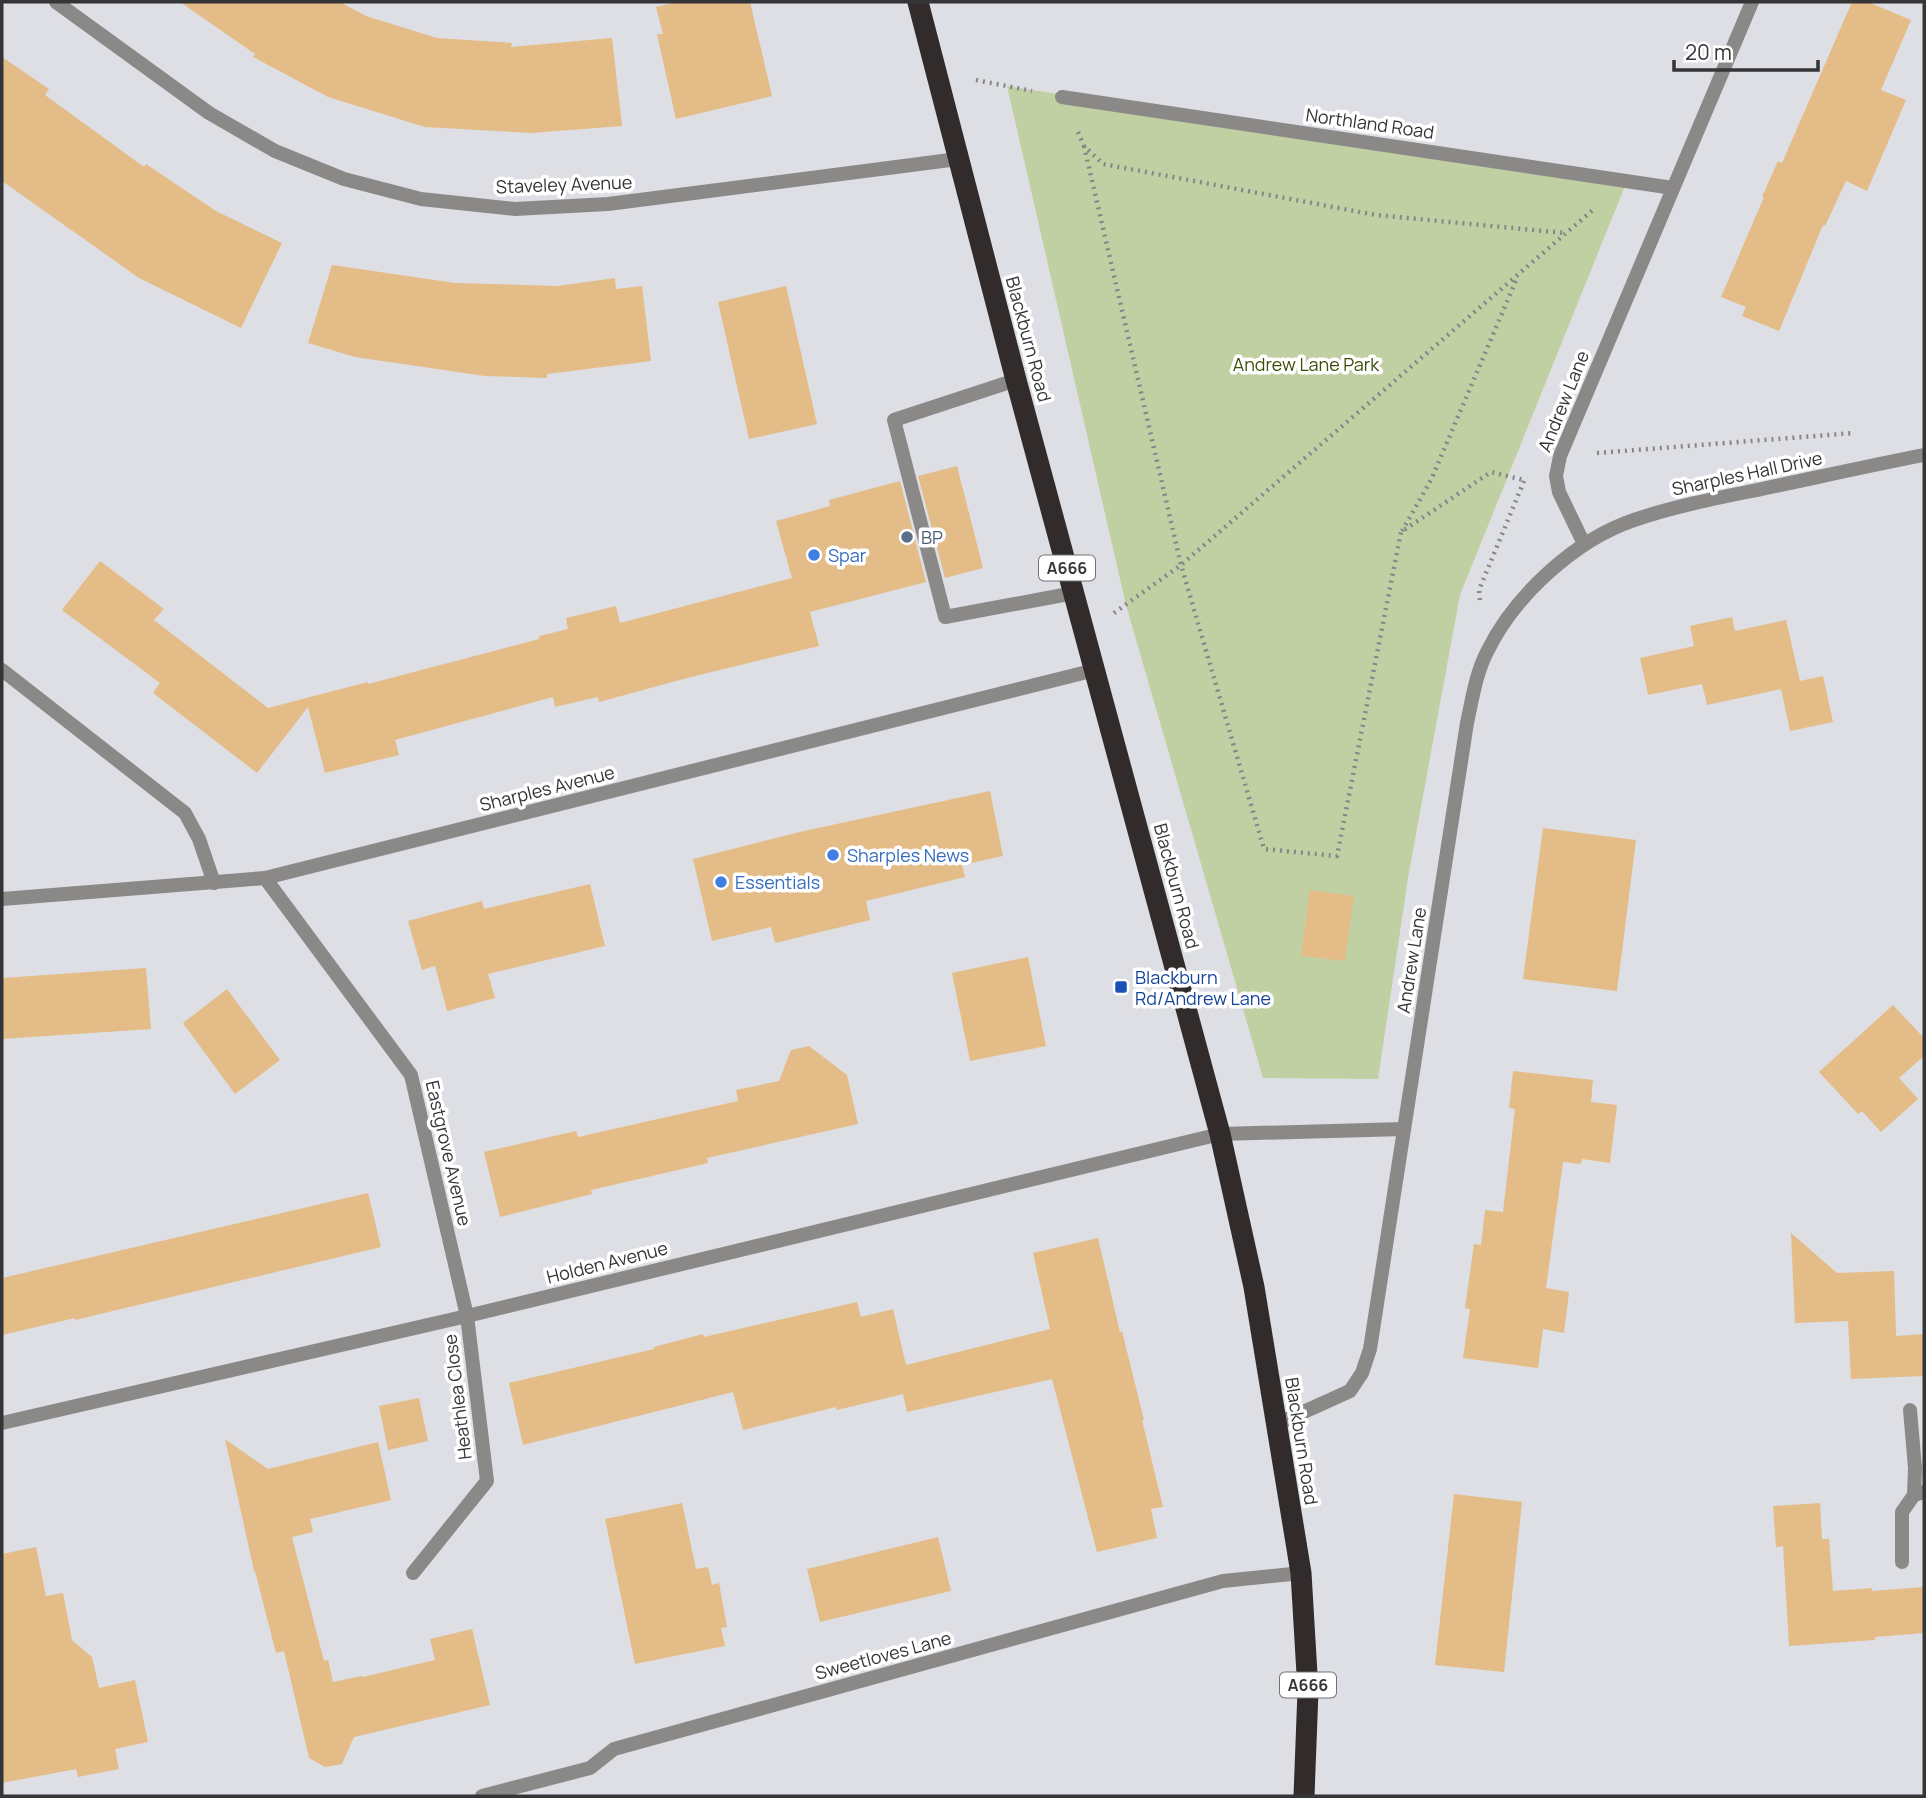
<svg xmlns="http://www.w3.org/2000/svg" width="1926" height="1798" viewBox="0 0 1926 1798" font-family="Manrope,sans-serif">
<rect width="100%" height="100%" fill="#dedfe4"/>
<path fill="#c1d0a3" d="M 1007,86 L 1627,181 L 1460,595 L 1409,872 L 1378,1079 L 1263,1078 L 1126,605 Z"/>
<g fill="#e3bc87">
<path d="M 180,2 L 340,2 L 366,16 L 437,38 L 512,43 L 511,47 L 612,38 L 622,126 L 531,133 L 425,127 L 328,97 L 253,57 L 255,54 Z"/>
<path d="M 678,2 L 750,2 L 772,96 L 676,119 L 657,34 L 663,34 L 656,7 Z"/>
<path d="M 1852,2 L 1868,2 L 1911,20 L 1881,90 L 1906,100 L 1867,191 L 1846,181 L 1825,226 L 1823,225 L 1779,331 L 1742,316 L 1746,307 L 1721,297 L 1764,197 L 1762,197 L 1778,161 L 1782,163 Z"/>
<path d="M 2,57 L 49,89 L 45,95 L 144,167 L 146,164 L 216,211 L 282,243 L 241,328 L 139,278 L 2,181 Z"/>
<path d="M 332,265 L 455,283 L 557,286 L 615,278 L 616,289 L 642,286 L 651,361 L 547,374 L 547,378 L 485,376 L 355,357 L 308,343 Z"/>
<path d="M 786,286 L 817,424 L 749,439 L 718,302 Z"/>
<path d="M 957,466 L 983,568 L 945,578 L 918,476 Z"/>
<path d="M 900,481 L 926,582 L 810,612 L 819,646 L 691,677 L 599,702 L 598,697 L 555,707 L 553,697 L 395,740 L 399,755 L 325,773 L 308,707 L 257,773 L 153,693 L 160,683 L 62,610 L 100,561 L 164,609 L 154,620 L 268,708 L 368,682 L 368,684 L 539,639 L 539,636 L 568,629 L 566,618 L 616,606 L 620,623 L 792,578 L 776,521 L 830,506 L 829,500 Z"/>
<path d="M 1732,617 L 1735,631 L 1786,620 L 1800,681 L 1823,676 L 1833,722 L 1790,731 L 1781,689 L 1707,705 L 1702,684 L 1648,695 L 1640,658 L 1694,646 L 1690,626 Z"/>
<path d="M 990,791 L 1003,856 L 962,865 L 965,877 L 866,901 L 870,920 L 775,943 L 771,927 L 712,941 L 693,859 L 804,831 Z"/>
<path d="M 1543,828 L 1636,840 L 1617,991 L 1523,979 Z"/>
<path d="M 590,884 L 605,946 L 488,974 L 495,998 L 447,1011 L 435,966 L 422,970 L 408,921 L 482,901 L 484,909 Z"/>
<path d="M 1310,890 L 1354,896 L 1345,961 L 1301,956 Z"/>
<path d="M 1028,957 L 1046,1046 L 970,1061 L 952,973 Z"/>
<path d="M 146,968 L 151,1029 L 2,1039 L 2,978 Z"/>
<path d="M 227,989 L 280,1060 L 235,1094 L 183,1023 Z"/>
<path d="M 1893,1005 L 1924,1038 L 1924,1056 L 1899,1078 L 1918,1099 L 1881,1132 L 1862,1111 L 1858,1114 L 1819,1072 Z"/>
<path d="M 809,1046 L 847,1075 L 858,1124 L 707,1158 L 708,1163 L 591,1190 L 592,1194 L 500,1217 L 484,1152 L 576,1131 L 578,1137 L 738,1101 L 736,1090 L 779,1081 L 791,1050 Z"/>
<path d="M 1513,1071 L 1593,1080 L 1591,1102 L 1617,1105 L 1610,1163 L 1582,1159 L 1581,1164 L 1563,1162 L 1546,1288 L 1569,1292 L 1564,1333 L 1543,1329 L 1538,1368 L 1463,1358 L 1470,1309 L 1465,1308 L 1474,1244 L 1481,1245 L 1485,1210 L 1503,1212 L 1515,1109 L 1509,1108 Z"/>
<path d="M 368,1193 L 381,1247 L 75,1320 L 75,1318 L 2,1335 L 2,1278 Z"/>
<path d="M 1791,1233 L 1837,1273 L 1894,1271 L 1896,1336 L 1924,1334 L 1924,1376 L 1851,1379 L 1848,1321 L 1795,1323 Z"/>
<path d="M 1098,1238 L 1120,1332 L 1122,1331 L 1144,1420 L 1142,1420 L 1163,1507 L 1151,1509 L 1157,1538 L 1097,1552 L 1052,1379 L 907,1412 L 903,1394 L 837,1410 L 836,1407 L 743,1430 L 733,1392 L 523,1445 L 509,1383 L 654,1349 L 654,1347 L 703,1334 L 704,1337 L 857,1302 L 861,1317 L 893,1309 L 906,1365 L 1050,1329 L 1033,1253 Z"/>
<path d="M 419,1398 L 428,1441 L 388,1450 L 379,1406 Z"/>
<path d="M 225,1439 L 268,1469 L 378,1442 L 391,1500 L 310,1519 L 313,1532 L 292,1537 L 324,1661 L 328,1660 L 333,1682 L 362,1676 L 363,1677 L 435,1660 L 430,1639 L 472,1629 L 490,1705 L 354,1737 L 342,1764 L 325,1767 L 309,1758 L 284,1651 L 276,1653 L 255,1571 L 254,1571 Z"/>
<path d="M 1454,1494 L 1522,1502 L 1504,1672 L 1435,1665 Z"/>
<path d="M 682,1503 L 696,1569 L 708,1567 L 712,1585 L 719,1583 L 727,1627 L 721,1628 L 725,1646 L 635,1664 L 605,1519 Z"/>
<path d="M 1820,1503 L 1822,1539 L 1829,1539 L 1833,1591 L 1872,1588 L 1872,1591 L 1924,1587 L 1924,1633 L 1875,1637 L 1875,1640 L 1789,1646 L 1783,1546 L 1776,1547 L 1773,1506 Z"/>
<path d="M 938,1537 L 951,1591 L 820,1622 L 807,1569 Z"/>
<path d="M 36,1547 L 46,1596 L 63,1593 L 72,1640 L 92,1657 L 99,1688 L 135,1680 L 148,1742 L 115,1749 L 119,1769 L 78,1777 L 76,1769 L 2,1783 L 2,1554 Z"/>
</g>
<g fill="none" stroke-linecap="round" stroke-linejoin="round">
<g stroke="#858689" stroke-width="4.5" stroke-dasharray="2 5" stroke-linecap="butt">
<path d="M 976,80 L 1032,91"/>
<path d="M 1078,132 L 1084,146 L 1103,164 L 1376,215 L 1565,233"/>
<path d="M 1084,146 L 1181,565 L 1264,849 L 1337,856 L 1401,532 L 1491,472 L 1524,480 L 1526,479"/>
<path d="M 1597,453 L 1854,433"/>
<path d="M 1402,531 L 1431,480 L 1517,278"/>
<path d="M 1480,600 L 1479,590 L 1524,481"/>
<path d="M 1114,613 L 1181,565 L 1594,209"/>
</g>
<g stroke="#8b8988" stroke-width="14">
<path d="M 1016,380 L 894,420 L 945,617 L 1074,593"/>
<path d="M 1910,1410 L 1915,1468 L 1914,1495"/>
<path d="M 1902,1562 L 1902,1512 L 1914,1495 L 1924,1492"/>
</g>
<g stroke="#8b8988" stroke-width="14">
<path d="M 56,2 L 209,113 L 275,151 L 344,179 L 421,199 L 515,209 L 608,204 L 958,159"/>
<path d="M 1062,97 L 1673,188"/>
<path d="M 1584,544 L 1559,492 L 1556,476 L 1560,456 L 1752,2"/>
<path d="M 2,670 L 185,813 L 199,839 L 214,883"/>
<path d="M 265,878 L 411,1075 L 467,1316 L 487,1481 L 413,1573"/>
<path d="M 2,899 L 265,878 L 1095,670"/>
<path d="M 2,1423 L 467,1316 L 1220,1134 L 1404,1129"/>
<path d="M 1277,1424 L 1350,1391 L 1362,1373 L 1370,1349 L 1467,723 C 1472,700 1476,673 1487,652 C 1514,596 1575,540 1634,520 C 1672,507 1712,499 1752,491 C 1810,479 1867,466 1924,455"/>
<path d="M 482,1796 L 590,1768 L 614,1749 L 1223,1581 L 1301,1573"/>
</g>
<path stroke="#312c2b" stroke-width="21" d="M 918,2 L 1016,380 L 1220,1134 L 1254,1287 L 1301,1573 L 1308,1691 L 1304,1796"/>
</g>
<circle fill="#5c6f8a" stroke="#fff" stroke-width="2.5" cx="907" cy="537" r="7"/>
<g fill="#3f7fe0" stroke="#fff" stroke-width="2.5">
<circle cx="814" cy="555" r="7"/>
<circle cx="833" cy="855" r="7"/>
<circle cx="721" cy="882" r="7"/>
</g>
<rect fill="#1a4fb4" stroke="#fff" stroke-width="2.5" x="1114" y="980" width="14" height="14" rx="3.5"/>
<g text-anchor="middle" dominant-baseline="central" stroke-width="7" stroke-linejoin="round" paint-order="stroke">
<g fill="#fff" stroke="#717273" stroke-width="2">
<rect x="1039" y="555.5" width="56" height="25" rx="5"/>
<rect x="1280" y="1672.5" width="56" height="25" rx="5"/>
</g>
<g font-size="16" font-weight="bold" fill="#343537">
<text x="1067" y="568">A666</text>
<text x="1308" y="1685">A666</text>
</g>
<g font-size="18" fill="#343537" stroke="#fff">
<text transform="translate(1370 123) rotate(8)">Northland Road</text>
<text transform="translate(564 184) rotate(-2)">Staveley Avenue</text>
<text transform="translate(1029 339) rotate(75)">Blackburn Road</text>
<text transform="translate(1563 401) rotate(-68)">Andrew Lane</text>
<text transform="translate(1747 473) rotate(-12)">Sharples Hall Drive</text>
<text transform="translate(547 788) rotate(-14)">Sharples Avenue</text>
<text transform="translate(1177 886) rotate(75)">Blackburn Road</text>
<text transform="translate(1411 960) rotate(-81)">Andrew Lane</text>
<text transform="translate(449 1153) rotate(77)">Eastgrove Avenue</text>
<text transform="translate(607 1262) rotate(-14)">Holden Avenue</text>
<text transform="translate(457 1397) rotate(-97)">Heathlea Close</text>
<text transform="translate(1302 1441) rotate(81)">Blackburn Road</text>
<text transform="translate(883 1655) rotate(-15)">Sweetloves Lane</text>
</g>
<g font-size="18" fill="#3e4f0c" stroke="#fff">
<text x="1306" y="364">Andrew Lane Park</text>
</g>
<g font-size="18" fill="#4e5e75" stroke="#fff" text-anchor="start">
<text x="921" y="537">BP</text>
</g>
<g font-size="18" fill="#366cbe" stroke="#fff" text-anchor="start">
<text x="828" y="555">Spar</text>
<text x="847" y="855">Sharples News</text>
<text x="735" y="882">Essentials</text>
</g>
<g font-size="18" fill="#164399" stroke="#fff" text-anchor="start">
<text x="1135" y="977">Blackburn<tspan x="1135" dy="21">Rd/Andrew Lane</tspan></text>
</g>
</g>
<rect width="1926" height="1798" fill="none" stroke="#343537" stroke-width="7"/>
<path d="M1674 60v10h144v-10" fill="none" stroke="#343537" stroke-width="3.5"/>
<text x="1685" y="60" font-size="21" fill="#343537" stroke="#ffffff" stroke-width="5" paint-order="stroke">20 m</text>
</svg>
